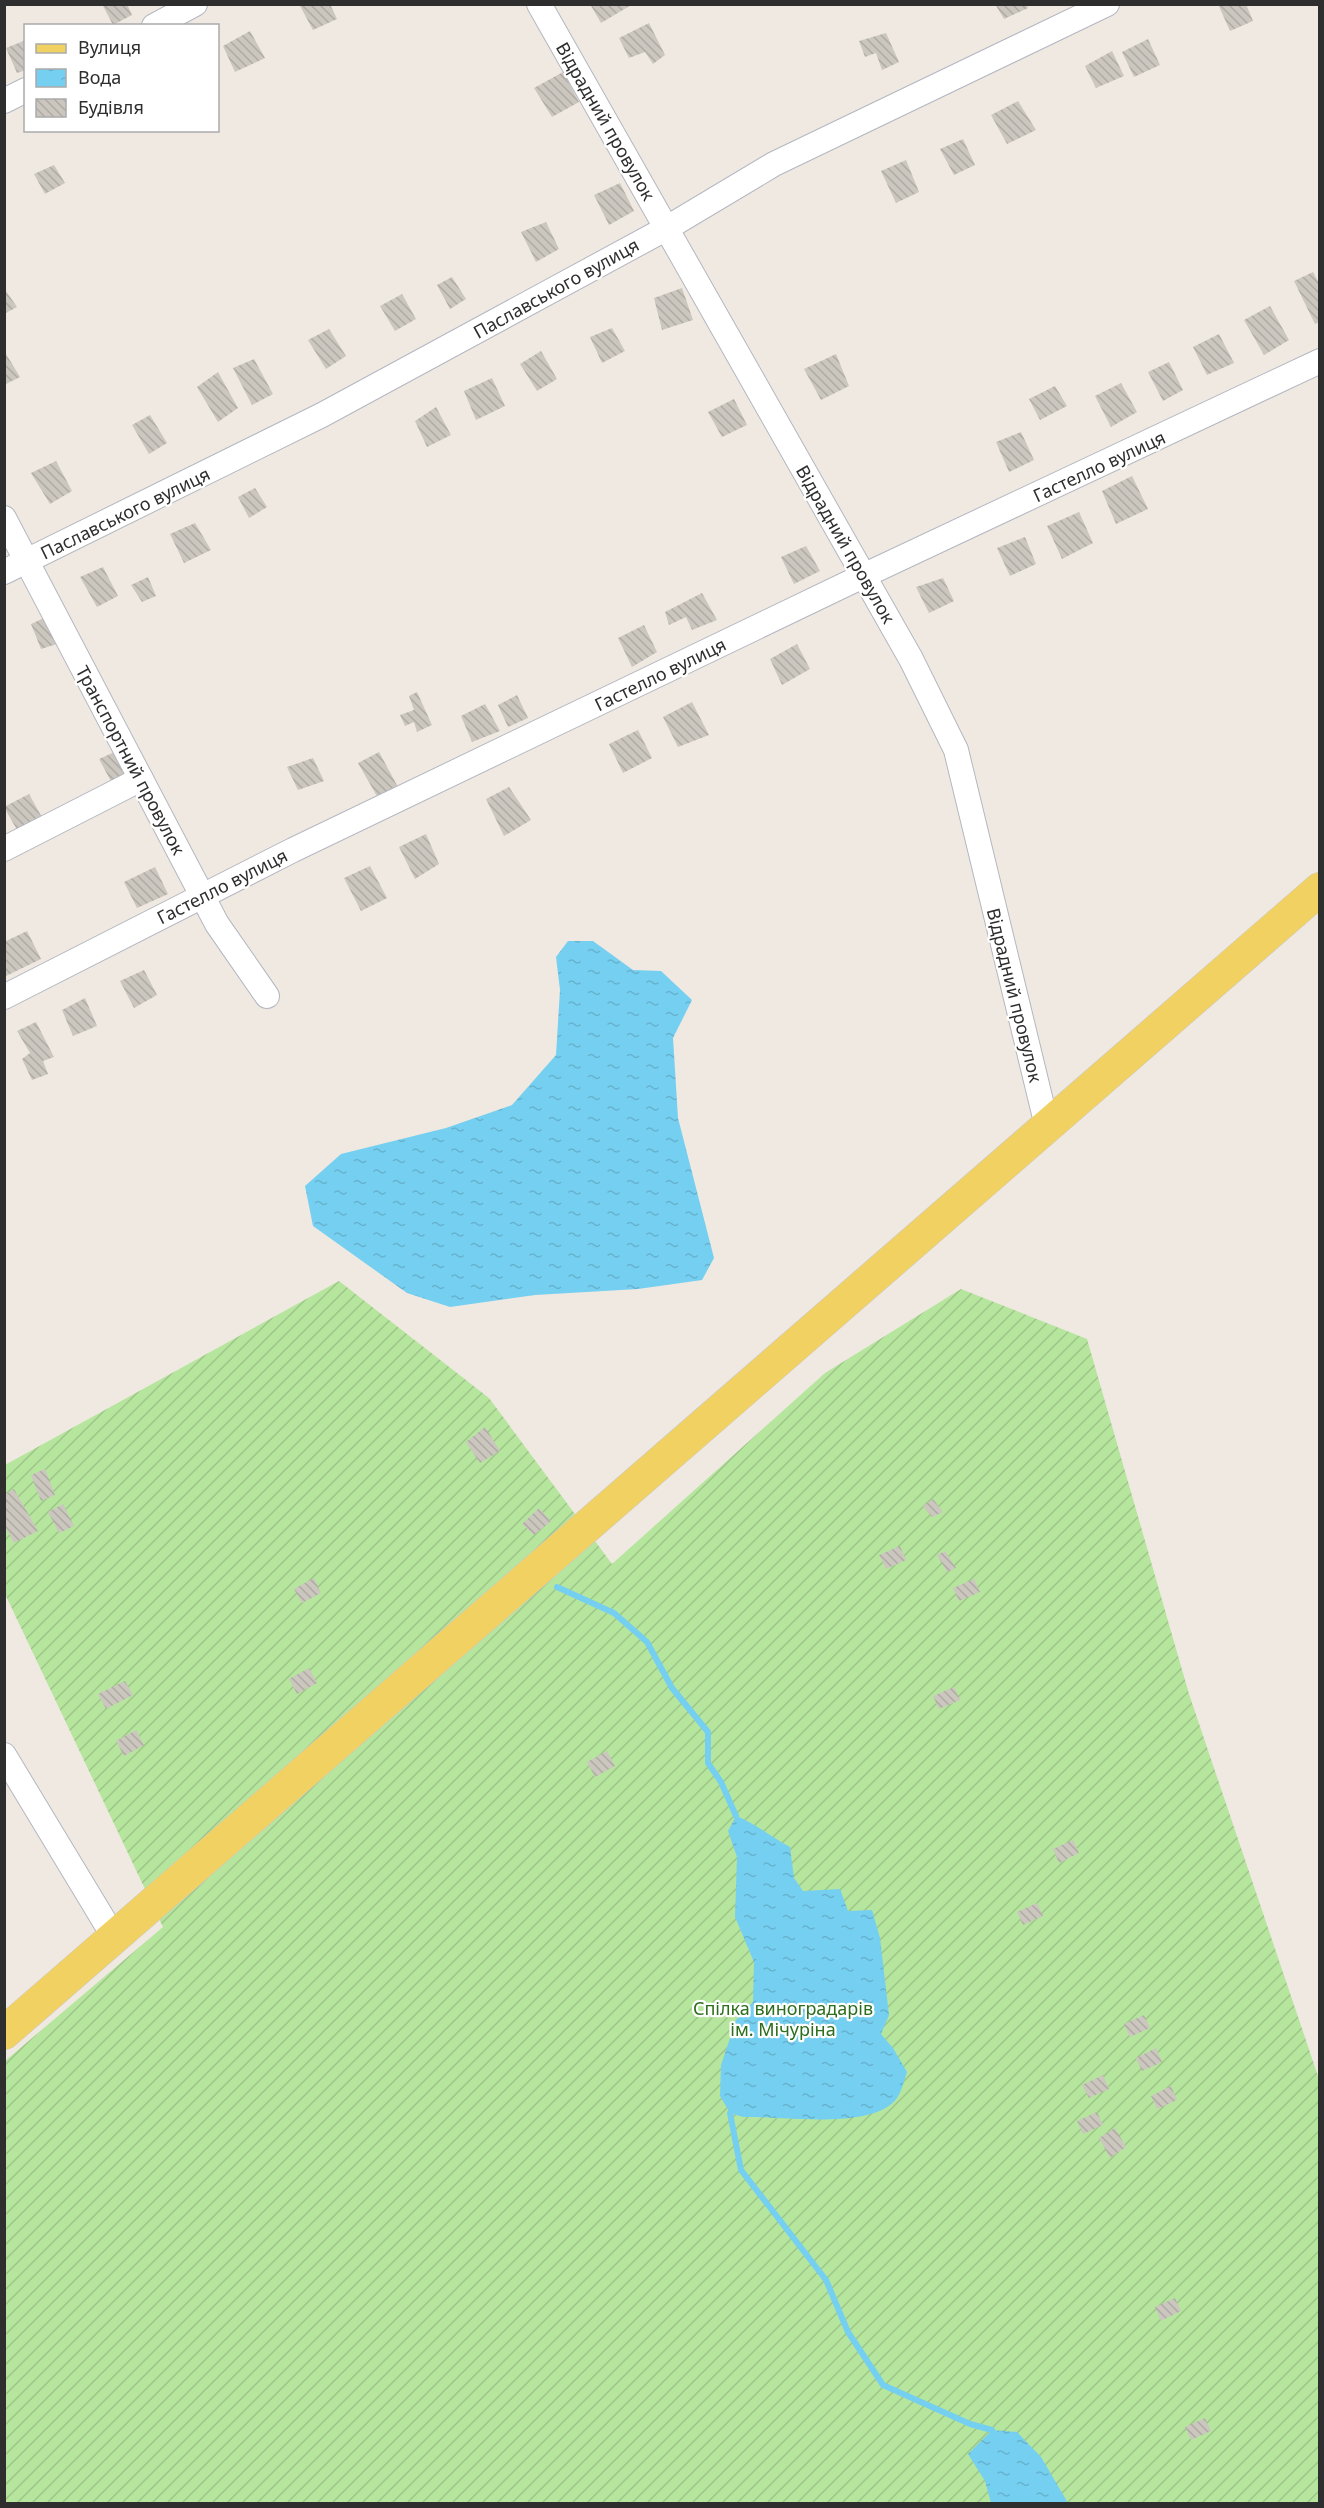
<svg xmlns="http://www.w3.org/2000/svg" width="1324" height="2508" viewBox="0 0 1324 2508" font-family="'Noto Sans',sans-serif">
<defs>
<pattern id="garden-furrows" width="10" height="10" patternUnits="userSpaceOnUse" patternTransform="scale(1.5)"><rect width="10" height="10" fill="#b6e59e"/><path d="M-1 1l2-2M0 10L10 0M9 11l2-2" fill="none" stroke="#9dc588"/></pattern>
<pattern id="water-ripples" width="26" height="14" patternUnits="userSpaceOnUse" patternTransform="scale(1.5)"><rect width="26" height="14" fill="#75cff0"/><path d="M2 4q2-2 4 0t4 0M15 11q2-2 4 0t4 0" fill="none" stroke="#66b2ce"/></pattern>
<pattern id="building-back-hatch" width="6" height="6" patternUnits="userSpaceOnUse" patternTransform="scale(1.5)"><rect width="6" height="6" fill="#cbc7bf"/><path d="M-1 5l2 2M0 0l6 6M5-1l2 2" fill="none" stroke="#afaba4"/></pattern>
</defs>
<rect width="100%" height="100%" fill="#efe9e1"/>
<path fill="url(#garden-furrows)" d="M 339,1281 L 489,1398 L 612,1564 L 825,1373 L 961,1289 L 1087,1339 L 1189,1694 L 1319,2079 L 1319,2503 L 5,2503 L 5,2061 L 163,1927 L 5,1594 L 5,1465 Z"/>
<g fill="url(#water-ripples)">
<path d="M 568,941 L 593,941 L 633,970 L 661,971 L 692,1000 L 673,1038 L 678,1118 L 714,1258 L 702,1280 L 638,1289 L 535,1295 L 450,1307 L 407,1293 L 313,1226 L 305,1186 L 341,1154 L 446,1128 L 512,1105 L 556,1055 L 560,990 L 556,957 Z"/>
<path d="M 736,1816 C 755,1823 771,1837 790,1847 L 794,1878 L 803,1891 L 840,1889 L 848,1911 L 872,1910 L 880,1938 L 889,2015 L 881,2034 L 893,2048 L 907,2072 C 904,2080 902,2091 897,2098 C 874,2131 780,2116 743,2117 L 730,2113 L 720,2096 L 721,2065 L 736,2020 L 753,2002 L 754,1962 L 735,1917 L 737,1857 L 728,1831 Z"/>
<path d="M 992,2430 L 1017,2432 L 1041,2457 L 1068,2503 L 991,2503 L 985,2481 L 968,2454 Z"/>
</g>
<g fill="none" stroke-linecap="round" stroke-linejoin="round">
<g stroke="#75cff0" stroke-width="6">
<path d="M 557,1587 L 614,1613 L 647,1642 L 672,1688 L 708,1732 L 708,1763 L 721,1782 L 736,1816"/>
<path d="M 730,2113 L 741,2170 L 826,2280 L 848,2332 L 883,2385 L 970,2424 L 992,2430"/>
</g>
</g>
<g fill="url(#building-back-hatch)">
<path d="M 102,4 L 127,4 L 132,15 L 113,25 Z"/>
<path d="M 299,4 L 330,4 L 337,19 L 313,30 Z"/>
<path d="M 590,4 L 633,4 L 601,23 Z"/>
<path d="M 995,4 L 1026,4 L 1028,8 L 1004,19 Z"/>
<path d="M 1218,4 L 1246,4 L 1253,21 L 1230,31 Z"/>
<path d="M 649,23 L 665,55 L 653,64 L 645,52 L 629,58 L 619,38 Z"/>
<path d="M 250,31 L 265,58 L 235,72 L 223,46 Z"/>
<path d="M 886,33 L 899,62 L 882,70 L 876,53 L 865,57 L 859,41 Z"/>
<path d="M 1148,39 L 1160,65 L 1134,77 L 1122,52 Z"/>
<path d="M 26,40 L 26,70 L 17,73 L 6,48 Z"/>
<path d="M 1112,51 L 1124,76 L 1096,88 L 1085,66 Z"/>
<path d="M 563,72 L 579,102 L 552,117 L 534,88 Z"/>
<path d="M 1018,101 L 1036,130 L 1007,144 L 991,115 Z"/>
<path d="M 963,139 L 975,165 L 954,175 L 940,149 Z"/>
<path d="M 906,160 L 919,192 L 896,203 L 881,171 Z"/>
<path d="M 54,165 L 65,183 L 45,194 L 34,174 Z"/>
<path d="M 620,183 L 634,211 L 609,225 L 594,195 Z"/>
<path d="M 546,222 L 559,249 L 536,262 L 521,232 Z"/>
<path d="M 1313,272 L 1320,285 L 1320,322 L 1315,324 L 1294,281 Z"/>
<path d="M 452,277 L 466,299 L 450,309 L 437,285 Z"/>
<path d="M 682,288 L 693,320 L 662,330 L 654,298 Z"/>
<path d="M 6,291 L 17,307 L 4,314 L 4,292 Z"/>
<path d="M 402,294 L 416,319 L 395,331 L 380,306 Z"/>
<path d="M 1270,306 L 1289,340 L 1264,355 L 1244,320 Z"/>
<path d="M 612,328 L 625,351 L 602,363 L 590,337 Z"/>
<path d="M 329,329 L 346,356 L 326,369 L 308,340 Z"/>
<path d="M 1219,334 L 1234,363 L 1207,375 L 1193,347 Z"/>
<path d="M 541,351 L 557,379 L 537,391 L 520,364 Z"/>
<path d="M 6,354 L 20,377 L 4,385 L 4,355 Z"/>
<path d="M 836,354 L 849,386 L 821,400 L 804,369 Z"/>
<path d="M 254,359 L 273,394 L 252,405 L 233,368 Z"/>
<path d="M 1169,362 L 1183,390 L 1163,401 L 1148,372 Z"/>
<path d="M 218,372 L 238,408 L 218,422 L 197,387 Z"/>
<path d="M 492,378 L 505,406 L 476,420 L 464,391 Z"/>
<path d="M 1121,383 L 1137,412 L 1111,427 L 1095,396 Z"/>
<path d="M 1055,386 L 1067,406 L 1040,420 L 1029,399 Z"/>
<path d="M 734,399 L 747,425 L 722,437 L 708,412 Z"/>
<path d="M 436,407 L 451,435 L 427,447 L 415,421 Z"/>
<path d="M 150,415 L 167,443 L 149,454 L 132,425 Z"/>
<path d="M 1021,432 L 1034,460 L 1009,472 L 996,442 Z"/>
<path d="M 56,461 L 72,491 L 50,504 L 31,473 Z"/>
<path d="M 1132,476 L 1148,509 L 1116,524 L 1102,491 Z"/>
<path d="M 255,488 L 267,507 L 249,518 L 238,497 Z"/>
<path d="M 1079,512 L 1093,543 L 1062,559 L 1047,526 Z"/>
<path d="M 195,523 L 211,550 L 184,563 L 170,534 Z"/>
<path d="M 1025,537 L 1036,564 L 1010,576 L 997,548 Z"/>
<path d="M 806,546 L 820,571 L 794,584 L 781,557 Z"/>
<path d="M 103,567 L 118,596 L 97,607 L 80,577 Z"/>
<path d="M 148,577 L 156,596 L 142,602 L 131,585 Z"/>
<path d="M 943,578 L 954,601 L 929,613 L 916,587 Z"/>
<path d="M 702,593 L 717,620 L 692,630 L 686,617 L 669,625 L 665,612 Z"/>
<path d="M 46,617 L 60,643 L 41,649 L 31,624 Z"/>
<path d="M 644,625 L 657,652 L 632,667 L 618,638 Z"/>
<path d="M 797,644 L 810,669 L 782,685 L 770,659 Z"/>
<path d="M 417,692 L 432,725 L 417,732 L 414,722 L 405,726 L 400,715 L 414,710 L 409,696 Z"/>
<path d="M 517,695 L 528,718 L 508,727 L 498,705 Z"/>
<path d="M 692,702 L 709,735 L 678,747 L 663,717 Z"/>
<path d="M 485,704 L 500,731 L 472,742 L 461,716 Z"/>
<path d="M 638,730 L 652,758 L 623,773 L 609,744 Z"/>
<path d="M 119,750 L 133,777 L 113,785 L 99,759 Z"/>
<path d="M 379,752 L 398,787 L 378,798 L 358,763 Z"/>
<path d="M 313,758 L 324,781 L 298,790 L 287,767 Z"/>
<path d="M 509,787 L 531,820 L 504,836 L 486,799 Z"/>
<path d="M 29,794 L 44,821 L 20,835 L 4,807 Z"/>
<path d="M 426,834 L 439,864 L 415,879 L 399,847 Z"/>
<path d="M 370,866 L 387,898 L 361,911 L 344,878 Z"/>
<path d="M 155,867 L 168,894 L 137,908 L 124,882 Z"/>
<path d="M 27,931 L 41,959 L 4,977 L 4,942 Z"/>
<path d="M 144,970 L 157,995 L 134,1008 L 120,981 Z"/>
<path d="M 85,998 L 97,1026 L 73,1036 L 62,1010 Z"/>
<path d="M 36,1022 L 54,1057 L 43,1061 L 48,1074 L 32,1080 L 22,1059 L 30,1053 L 17,1031 Z"/>
<path d="M 485,1427 L 500,1451 L 480,1463 L 466,1442 Z"/>
<path d="M 45,1469 L 55,1495 L 41,1501 L 31,1475 Z"/>
<path d="M 14,1489 L 38,1531 L 14,1543 L 4,1525 L 4,1495 Z"/>
<path d="M 933,1499 L 943,1512 L 932,1517 L 923,1506 Z"/>
<path d="M 63,1504 L 74,1526 L 59,1533 L 48,1512 Z"/>
<path d="M 539,1508 L 551,1521 L 534,1535 L 522,1524 Z"/>
<path d="M 900,1546 L 906,1560 L 886,1569 L 879,1555 Z"/>
<path d="M 945,1551 L 956,1568 L 947,1572 L 937,1555 Z"/>
<path d="M 314,1578 L 321,1593 L 302,1603 L 294,1589 Z"/>
<path d="M 974,1579 L 980,1592 L 959,1601 L 953,1588 Z"/>
<path d="M 309,1668 L 317,1683 L 297,1694 L 289,1679 Z"/>
<path d="M 125,1681 L 133,1695 L 106,1709 L 98,1694 Z"/>
<path d="M 954,1687 L 960,1700 L 939,1709 L 933,1696 Z"/>
<path d="M 136,1730 L 144,1745 L 124,1756 L 116,1741 Z"/>
<path d="M 607,1751 L 615,1766 L 595,1777 L 587,1762 Z"/>
<path d="M 1073,1840 L 1079,1853 L 1059,1863 L 1053,1849 Z"/>
<path d="M 1037,1903 L 1043,1916 L 1023,1925 L 1017,1912 Z"/>
<path d="M 1144,2015 L 1150,2028 L 1130,2037 L 1124,2024 Z"/>
<path d="M 1156,2048 L 1162,2062 L 1142,2071 L 1136,2058 Z"/>
<path d="M 1103,2075 L 1109,2089 L 1089,2098 L 1082,2085 Z"/>
<path d="M 1171,2086 L 1177,2100 L 1157,2109 L 1151,2096 Z"/>
<path d="M 1097,2112 L 1103,2125 L 1083,2134 L 1077,2121 Z"/>
<path d="M 1115,2128 L 1126,2147 L 1110,2158 L 1099,2138 Z"/>
<path d="M 1175,2298 L 1181,2311 L 1161,2321 L 1155,2307 Z"/>
<path d="M 1205,2418 L 1211,2431 L 1191,2440 L 1185,2427 Z"/>
</g>
<g fill="none" stroke-linecap="round" stroke-linejoin="round">
<defs>
<g id="street">
<path d="M 539,4 L 911,659 L 956,750 L 1047,1126"/>
<path d="M 154,26 L 195,4"/>
<path d="M 4,101 L 26,90"/>
<path d="M 4,518 L 217,924 L 267,996"/>
<path d="M 4,572 L 322,415 L 667,228 L 774,164 L 1107,4"/>
<path d="M 4,849 L 141,779"/>
<path d="M 4,997 L 293,850 L 863,576 L 1320,361"/>
<path d="M 4,1755 L 114,1937"/>
</g>
<path id="primary" d="M 4,2033 L 1320,889"/>
</defs>
<use href="#street" stroke="#b4b7c1" stroke-width="26"/>
<use href="#primary" stroke="#c9c9c9" stroke-width="34"/>
<use href="#street" stroke="#fff" stroke-width="24"/>
<use href="#primary" stroke="#f2d163" stroke-width="33"/>
</g>
<g text-anchor="middle" dominant-baseline="central" stroke-width="4.5" stroke-linejoin="round" paint-order="stroke">
<g font-size="18" fill="#2e2e2e" stroke="#fff">
<text transform="translate(606 121) rotate(60)">Відрадний провулок</text>
<text transform="translate(556 288) rotate(-29)">Паславського вулиця</text>
<text transform="translate(1099 466) rotate(-25)">Гастелло вулиця</text>
<text transform="translate(125 513) rotate(-26)">Паславського вулиця</text>
<text transform="translate(846 544) rotate(60)">Відрадний провулок</text>
<text transform="translate(660 674) rotate(-26)">Гастелло вулиця</text>
<text transform="translate(131 760) rotate(62)">Транспортний провулок</text>
<text transform="translate(222 886) rotate(-27)">Гастелло вулиця</text>
<text transform="translate(1015 995) rotate(76)">Відрадний провулок</text>
</g>
<g font-size="18" fill="#2c6e1b" stroke="#fff">
<text x="783" y="2008">Спілка виноградарів<tspan x="783" dy="21">ім. Мічуріна</tspan></text>
</g>
</g>
<rect width="1324" height="2508" fill="none" stroke="#2e2e2e" stroke-width="12"/>
<rect x="24" y="24" width="195" height="108" fill="#ffffff" stroke="#ababab" stroke-width="1.5"/>
<rect x="36" y="44" width="30" height="9" fill="#f2d163" stroke="#ababab" stroke-width="1.5"/>
<text x="78" y="54" font-size="18" fill="#2e2e2e">Вулиця</text>
<rect x="36" y="69" width="30" height="18" fill="url(#water-ripples)" stroke="#ababab" stroke-width="1.5"/>
<text x="78" y="84" font-size="18" fill="#2e2e2e">Вода</text>
<rect x="36" y="99" width="30" height="18" fill="url(#building-back-hatch)" stroke="#ababab" stroke-width="1.5"/>
<text x="78" y="114" font-size="18" fill="#2e2e2e">Будівля</text>
</svg>
